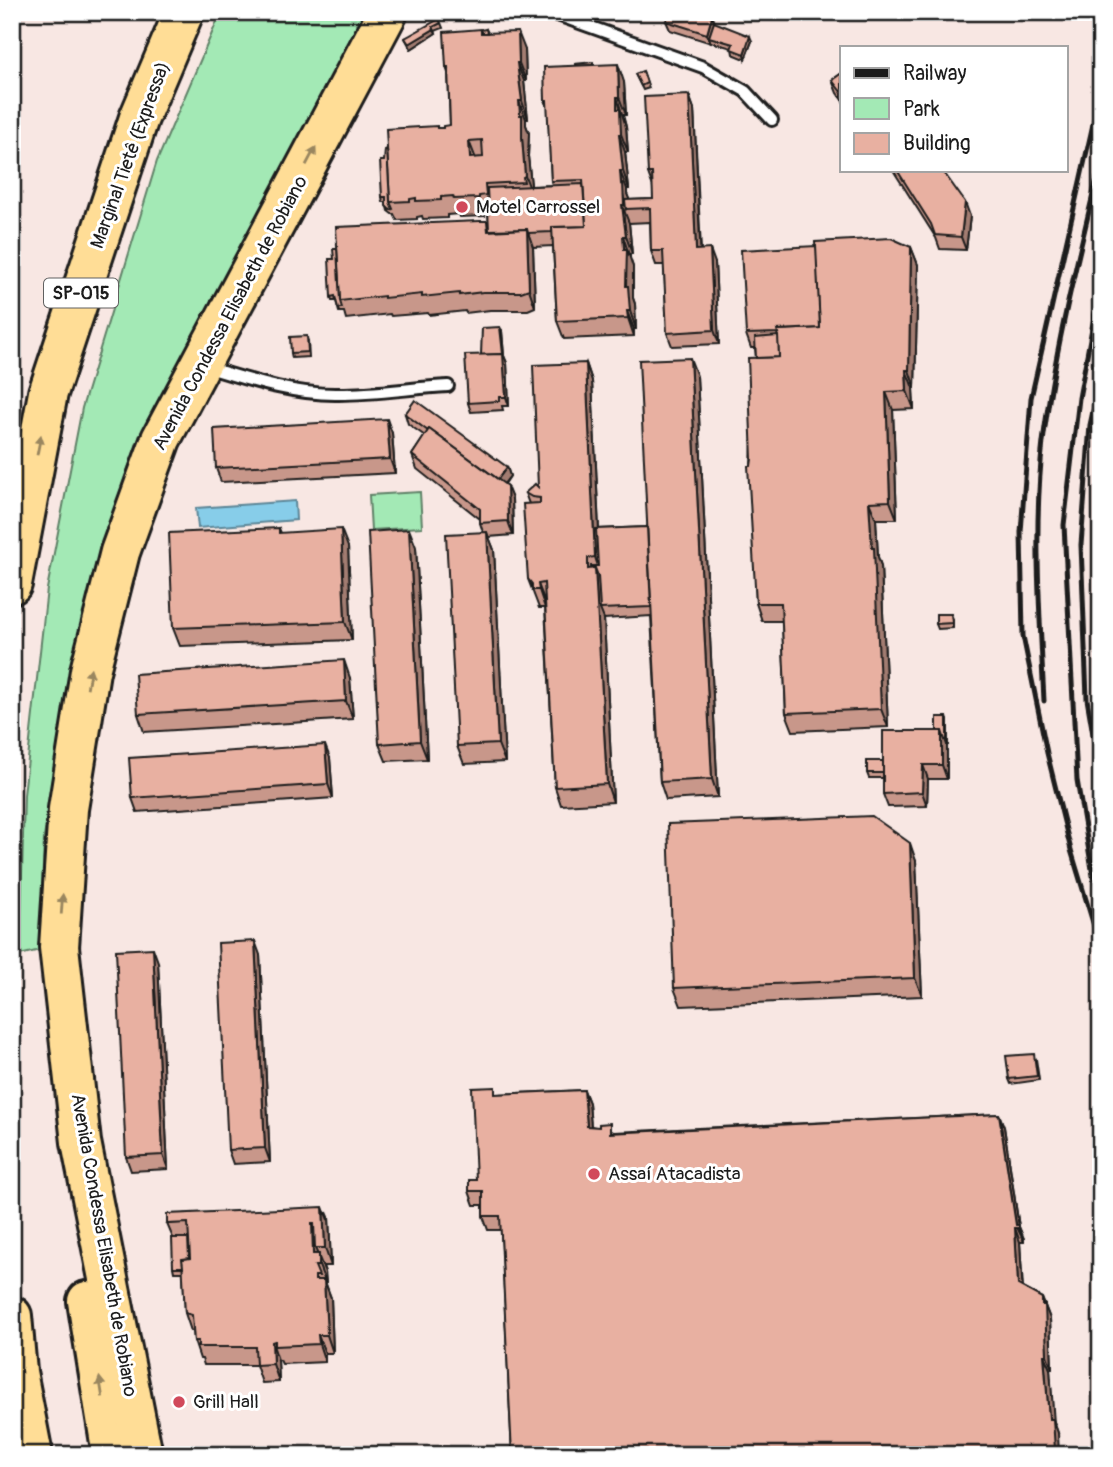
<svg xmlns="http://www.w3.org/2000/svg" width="1113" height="1467" viewBox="0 0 1113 1467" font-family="Pangolin,sans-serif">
<rect width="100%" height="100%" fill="#f8e7e3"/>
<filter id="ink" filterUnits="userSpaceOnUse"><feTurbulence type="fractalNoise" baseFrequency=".0143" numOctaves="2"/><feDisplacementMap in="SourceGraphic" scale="14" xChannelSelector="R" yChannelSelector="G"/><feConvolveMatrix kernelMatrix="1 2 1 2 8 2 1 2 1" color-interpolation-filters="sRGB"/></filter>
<g filter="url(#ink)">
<g fill="#a3e9b5" stroke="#608268" stroke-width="2">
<path d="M 221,12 L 366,12 L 140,435 L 123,482 L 78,640 L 44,837 L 40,950 L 20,955 L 24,795 L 47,589 L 82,408 L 157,161 Z"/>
<path d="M 420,492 L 422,527 L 371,530 L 369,495 Z"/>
</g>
<path fill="#87cde9" stroke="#5c8697" stroke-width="2" d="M 295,501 L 296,520 L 198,528 L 196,508 Z"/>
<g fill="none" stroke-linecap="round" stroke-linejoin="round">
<defs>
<g id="lane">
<path d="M 549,12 L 703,67 L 745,91 L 772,120"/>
<path d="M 206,367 C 249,380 294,395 339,394 C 375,394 412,388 448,386"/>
</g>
<g id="highway">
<path d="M 12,584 L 48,393 L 139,118 L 184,12"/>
<path d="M 87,1301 L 112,1455"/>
<path d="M 12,1316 L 17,1372 L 33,1455"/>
<path d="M 143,1455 L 81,1142 L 59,947 L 68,809 L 90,671 L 120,552 L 161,439 L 388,12"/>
</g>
</defs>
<use href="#lane" stroke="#1c1c1c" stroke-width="16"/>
<use href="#highway" stroke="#1c1c1c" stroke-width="44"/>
<use href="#lane" stroke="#fff" stroke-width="10"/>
<use href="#highway" stroke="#ffdd96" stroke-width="38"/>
<g stroke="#1c1c1c" stroke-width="5">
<path d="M 1101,89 L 1031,398 L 1021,532 L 1023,636 L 1047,753 L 1071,850 L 1101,949"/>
<path d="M 1101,280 L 1079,398 L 1064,525 L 1077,780 L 1093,875 L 1101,898"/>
<path d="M 1101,375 L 1090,425 L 1081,545 L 1087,699 L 1101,781"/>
<path d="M 1044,701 C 1040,617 1033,526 1043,442 C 1055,347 1079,254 1101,161"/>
</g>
</g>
<g fill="#c8978a" stroke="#1c1c1c" stroke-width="2">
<path d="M 626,12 L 642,12 L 640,17 Z"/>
<path d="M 712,16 L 715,23 L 752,41 L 745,59 L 733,54 L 732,48 L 711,42 L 711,43 L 670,30 L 666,21 Z"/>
<path d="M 441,23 L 443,28 L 435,31 L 436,33 L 411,49 L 405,38 Z"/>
<path d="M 486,29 L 488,33 L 525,50 L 526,81 L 524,81 L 528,119 L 526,119 L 526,125 L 529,133 L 528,156 L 531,186 L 552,185 L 551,181 L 548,107 L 545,100 L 594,65 L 624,82 L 626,115 L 623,115 L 626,127 L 628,152 L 625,152 L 629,189 L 627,189 L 627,194 L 629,200 L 653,199 L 653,187 L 648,173 L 689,95 L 694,109 L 701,250 L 715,263 L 719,344 L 672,346 L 667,333 L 664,265 L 656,265 L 651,251 L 650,222 L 629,223 L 632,254 L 630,254 L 630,259 L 633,267 L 633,298 L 635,304 L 636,329 L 634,329 L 634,336 L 564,339 L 557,321 L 553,246 L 533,247 L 535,307 L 528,310 L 490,310 L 466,313 L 465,311 L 429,315 L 428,313 L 391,316 L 390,314 L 346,319 L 344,312 L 339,312 L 336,301 L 332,301 L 331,297 L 334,259 L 489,225 L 488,213 L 485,214 L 485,216 L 460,217 L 459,214 L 447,215 L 447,218 L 423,219 L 422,216 L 417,217 L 417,219 L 397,220 L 394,214 L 392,214 L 388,211 L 386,202 L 383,202 L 382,197 L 384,161 L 438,128 L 443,128 L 450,125 L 448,73 L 446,67 Z"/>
<path d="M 643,71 L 649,88 L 643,90 L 635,74 Z"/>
<path d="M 842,73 L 842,100 L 837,93 L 832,80 Z"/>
<path d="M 893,170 L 942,170 L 970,216 L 966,250 L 940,249 L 936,238 Z"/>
<path d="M 911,247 L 918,265 L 915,388 L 913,388 L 914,409 L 893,410 L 897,519 L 876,519 L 878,557 L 881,566 L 888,727 L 793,731 L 786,713 L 782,621 L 762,621 L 756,603 L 751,466 L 756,358 L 755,348 L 751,348 L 746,334 Z"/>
<path d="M 502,331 L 504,356 L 507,363 L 509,406 L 502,406 L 503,410 L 471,412 L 468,403 L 481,355 Z"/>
<path d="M 308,341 L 309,357 L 292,358 L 291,353 Z"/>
<path d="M 586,363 L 592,381 L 599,529 L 647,527 L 697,376 L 718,797 L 666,800 L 660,782 L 651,616 L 604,619 L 613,802 L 561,805 L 555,787 L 545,608 L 539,608 L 528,579 L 529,504 L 525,493 L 538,487 Z"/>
<path d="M 405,414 L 507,467 L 510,476 L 505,484 L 512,499 L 513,535 L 489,537 L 494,550 L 505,762 L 464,764 L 457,746 L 483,532 L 480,523 L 480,519 L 417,469 L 412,455 L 425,436 L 408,424 Z"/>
<path d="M 392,433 L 395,473 L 221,482 L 216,468 Z"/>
<path d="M 279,528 L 281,533 L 348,547 L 352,640 L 180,646 L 173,628 Z"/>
<path d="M 416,547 L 427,759 L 386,761 L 379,744 Z"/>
<path d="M 951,614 L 953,619 L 953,628 L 938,629 L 936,624 Z"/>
<path d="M 350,678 L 353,719 L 144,732 L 138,714 Z"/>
<path d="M 948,721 L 948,745 L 947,745 L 947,779 L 928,779 L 927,806 L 888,807 L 883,794 L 883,778 L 869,778 L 867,773 L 883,761 L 937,731 Z"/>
<path d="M 330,758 L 333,798 L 137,812 L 132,798 Z"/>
<path d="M 916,861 L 922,996 L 681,1006 L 674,988 Z"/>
<path d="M 260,955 L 270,1162 L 233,1164 L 228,1150 Z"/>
<path d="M 158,962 L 168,1169 L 131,1171 L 126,1157 Z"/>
<path d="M 1036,1059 L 1039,1080 L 1011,1084 L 1009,1079 Z"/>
<path d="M 584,1090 L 589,1103 L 591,1126 L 614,1132 L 999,1114 L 1004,1127 L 1019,1227 L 1024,1239 L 1024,1242 L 1020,1242 L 1023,1288 L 1042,1298 L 1050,1319 L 1052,1369 L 1050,1369 L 1053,1419 L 1058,1433 L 512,1454 L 501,1230 L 488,1230 L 483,1216 L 483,1205 L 474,1205 L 469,1191 L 476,1180 L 497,1094 Z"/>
<path d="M 325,1212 L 329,1217 L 331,1266 L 323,1266 L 325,1272 L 326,1284 L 331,1298 L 333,1353 L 325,1353 L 325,1362 L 282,1364 L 280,1360 L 278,1360 L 279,1382 L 262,1383 L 256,1365 L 204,1365 L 202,1359 L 200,1359 L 194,1341 L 193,1331 L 191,1331 L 185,1313 L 183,1272 L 174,1272 L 173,1267 L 173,1238 L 167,1224 Z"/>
</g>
<g fill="#a27b71" stroke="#1c1c1c" stroke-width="2">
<path d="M 712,16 L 716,25 L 709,37 L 711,43 L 707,34 Z"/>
<path d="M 434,29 L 436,33 L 411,49 L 409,44 Z"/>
<path d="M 518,32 L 525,50 L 526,81 L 519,63 Z"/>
<path d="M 750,36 L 752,41 L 745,59 L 744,54 Z"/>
<path d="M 517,63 L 524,81 L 528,119 L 522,101 Z"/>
<path d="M 618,64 L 624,82 L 626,115 L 619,97 Z"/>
<path d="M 689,95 L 694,109 L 701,264 L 696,250 Z"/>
<path d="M 617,97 L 626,127 L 628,152 L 621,134 L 617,109 Z"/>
<path d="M 519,101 L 526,119 L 526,125 L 529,133 L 528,156 L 532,194 L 525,176 Z"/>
<path d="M 619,134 L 625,152 L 629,189 L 623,171 Z"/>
<path d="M 469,141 L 476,159 L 470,158 Z"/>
<path d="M 620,171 L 627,189 L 627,194 L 630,201 L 626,209 L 621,184 Z"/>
<path d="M 965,202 L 970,216 L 966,250 L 961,237 Z"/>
<path d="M 622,205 L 629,223 L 632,254 L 626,236 Z"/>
<path d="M 527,229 L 533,247 L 535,307 L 529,289 Z"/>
<path d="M 623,236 L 633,267 L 633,298 L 635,304 L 636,329 L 630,311 L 626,286 Z"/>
<path d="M 911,247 L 918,265 L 915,388 L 909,370 Z"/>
<path d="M 710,249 L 715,263 L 719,344 L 714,330 Z"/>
<path d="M 627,311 L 634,329 L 634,336 L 628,318 Z"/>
<path d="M 500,327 L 502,331 L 504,356 L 507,363 L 509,406 L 506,397 Z"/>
<path d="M 690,358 L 697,376 L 718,797 L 712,779 Z"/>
<path d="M 586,363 L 592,381 L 601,575 L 595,557 Z"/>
<path d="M 906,370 L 913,388 L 914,409 L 907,391 Z"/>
<path d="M 886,392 L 893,410 L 897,519 L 890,501 Z"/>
<path d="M 387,419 L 392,433 L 395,473 L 390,459 Z"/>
<path d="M 507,467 L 510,476 L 499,490 L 496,481 Z"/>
<path d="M 507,486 L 512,499 L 513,535 L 508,521 Z"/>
<path d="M 869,502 L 876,519 L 878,557 L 881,566 L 888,727 L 881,709 Z"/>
<path d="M 341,529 L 348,547 L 352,640 L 345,622 Z"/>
<path d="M 409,529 L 416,547 L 427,759 L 420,741 Z"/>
<path d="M 487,532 L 494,550 L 505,762 L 498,744 Z"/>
<path d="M 595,568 L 602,586 L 600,609 L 604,619 L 613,802 L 607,784 Z"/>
<path d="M 538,584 L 545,602 L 545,608 L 539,590 Z"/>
<path d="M 344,660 L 350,678 L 353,719 L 346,701 Z"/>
<path d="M 947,717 L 948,721 L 948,745 L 947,740 Z"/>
<path d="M 942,731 L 947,745 L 947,779 L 942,765 Z"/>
<path d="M 325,745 L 330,758 L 333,798 L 328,784 Z"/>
<path d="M 923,765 L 928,779 L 927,806 L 922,792 Z"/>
<path d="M 910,843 L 916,861 L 922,996 L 915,978 Z"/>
<path d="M 255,941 L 260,955 L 270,1162 L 265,1148 Z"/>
<path d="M 153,948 L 158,962 L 168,1169 L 163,1155 Z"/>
<path d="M 584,1090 L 589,1103 L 592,1140 L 587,1126 Z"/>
<path d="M 999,1114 L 1004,1127 L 1019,1227 L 1024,1239 L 1024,1242 L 1016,1225 Z"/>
<path d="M 323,1207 L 328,1220 L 327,1212 L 329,1217 L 331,1266 L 325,1248 Z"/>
<path d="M 312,1223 L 318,1241 L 315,1248 L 325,1272 L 326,1284 L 319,1266 L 313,1254 Z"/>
<path d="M 1015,1228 L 1020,1242 L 1023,1299 L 1018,1285 Z"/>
<path d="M 324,1280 L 331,1298 L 333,1353 L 327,1335 Z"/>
<path d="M 1042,1298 L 1050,1319 L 1052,1369 L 1047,1355 Z"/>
<path d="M 318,1335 L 325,1353 L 325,1362 L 319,1344 Z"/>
<path d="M 272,1342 L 278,1360 L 279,1382 L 273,1364 Z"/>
<path d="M 1044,1355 L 1050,1369 L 1054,1423 L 1053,1419 L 1058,1433 L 1059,1455 L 1047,1455 L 1049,1419 Z"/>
</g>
<g fill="#e8b0a1" stroke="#1c1c1c" stroke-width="2" fill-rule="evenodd">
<path d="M 669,12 L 700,12 L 712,16 L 707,34 L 666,21 Z"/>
<path d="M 439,19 L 441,23 L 433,27 L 434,29 L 409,44 L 405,38 Z"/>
<path d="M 714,22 L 750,36 L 744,54 L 731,49 L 733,44 L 709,37 Z"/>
<path d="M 481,29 L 481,33 L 518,32 L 519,63 L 517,63 L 522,101 L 519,101 L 520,115 L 522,115 L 522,138 L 525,176 L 523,177 L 524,182 L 485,184 L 486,195 L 479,196 L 479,198 L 454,199 L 453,196 L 441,197 L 441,200 L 416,201 L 416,198 L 410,199 L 410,201 L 390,202 L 386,129 L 437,126 L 437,128 L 443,128 L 443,126 L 450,125 L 448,67 L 446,67 L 444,32 ZM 482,140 L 483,157 L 470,158 L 469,141 Z"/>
<path d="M 486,29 L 487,33 L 483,33 L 481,30 Z"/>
<path d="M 593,62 L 593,65 L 575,66 L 575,64 Z"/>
<path d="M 618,64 L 619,97 L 617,97 L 617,109 L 620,109 L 621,134 L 619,134 L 623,171 L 620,171 L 621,184 L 623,183 L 624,205 L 622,205 L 626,236 L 623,236 L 624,249 L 627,249 L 626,286 L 628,286 L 630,311 L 627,311 L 628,318 L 557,321 L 552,227 L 586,226 L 583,180 L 551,181 L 547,100 L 545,100 L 544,67 Z"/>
<path d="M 643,71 L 647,83 L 641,86 L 635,74 Z"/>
<path d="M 842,73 L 842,93 L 832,80 Z"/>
<path d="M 689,95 L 696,250 L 710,249 L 714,330 L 667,333 L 663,251 L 651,251 L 650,208 L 626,209 L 625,200 L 653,199 L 652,173 L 648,173 L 644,97 Z"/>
<path d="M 387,149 L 390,202 L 393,209 L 390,210 L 386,206 L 386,197 L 382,197 L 380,161 L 384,161 L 385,150 Z"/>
<path d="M 897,170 L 942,170 L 965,202 L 961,237 L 935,235 L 931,224 Z"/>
<path d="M 583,184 L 586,226 L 552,227 L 552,232 L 528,233 L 527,229 L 489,230 L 487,188 Z"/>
<path d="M 480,221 L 487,221 L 488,231 L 527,229 L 529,289 L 521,292 L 483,292 L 459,295 L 459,293 L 422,297 L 422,294 L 384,298 L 384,296 L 340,301 L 336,227 Z"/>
<path d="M 891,238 L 911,247 L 909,370 L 906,370 L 907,391 L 886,392 L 890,501 L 869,502 L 872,548 L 874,548 L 881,709 L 786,713 L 781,603 L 756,603 L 748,466 L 751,466 L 752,459 L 748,358 L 779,357 L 777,330 L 820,328 L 815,242 Z"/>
<path d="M 816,246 L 820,328 L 777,330 L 778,333 L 746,334 L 741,250 Z"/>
<path d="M 333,249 L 337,249 L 340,301 L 342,308 L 338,308 L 335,296 L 331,297 L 329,259 L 334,259 Z"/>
<path d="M 500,327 L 503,354 L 481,355 L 482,328 Z"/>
<path d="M 307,336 L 308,352 L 291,353 L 290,337 Z"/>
<path d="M 778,336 L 779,357 L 756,358 L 755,338 Z"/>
<path d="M 503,354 L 506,397 L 499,397 L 499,401 L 468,403 L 465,355 Z"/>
<path d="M 690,358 L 712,779 L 660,782 L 639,360 Z"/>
<path d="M 586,363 L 595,557 L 588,558 L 588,569 L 595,568 L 607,784 L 555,787 L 544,583 L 538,584 L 539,590 L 532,590 L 532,584 L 528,579 L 523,504 L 540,503 L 540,498 L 532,497 L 525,493 L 535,484 L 538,487 L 533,365 Z"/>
<path d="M 415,400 L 507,467 L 498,479 L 429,429 L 428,431 L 405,414 Z"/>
<path d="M 387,419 L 390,459 L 216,468 L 214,429 Z"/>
<path d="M 429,429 L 507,486 L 508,521 L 480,523 L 480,509 L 412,455 Z"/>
<path d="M 647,527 L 651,607 L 600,609 L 598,576 L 595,568 L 591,568 L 591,566 L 598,566 L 596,529 Z"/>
<path d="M 279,528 L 279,533 L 341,529 L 345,622 L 173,628 L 169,533 Z"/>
<path d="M 409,529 L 420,741 L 379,744 L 368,532 Z"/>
<path d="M 487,532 L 498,744 L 457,746 L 446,534 Z"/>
<path d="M 936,614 L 951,614 L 952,623 L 936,624 Z"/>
<path d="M 344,660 L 346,701 L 138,714 L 135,674 Z"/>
<path d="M 937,717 L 947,717 L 947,740 L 945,740 L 942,731 L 937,731 Z"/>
<path d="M 883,731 L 942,731 L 942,765 L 923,765 L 922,792 L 883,794 Z"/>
<path d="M 325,745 L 328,784 L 132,798 L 129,758 Z"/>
<rect x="867" y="761" width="16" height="12"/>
<path d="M 872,816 L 910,843 L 915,978 L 674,988 L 668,824 Z"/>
<path d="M 255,941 L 265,1148 L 228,1150 L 218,943 Z"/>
<path d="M 153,948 L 163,1155 L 126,1157 L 116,950 Z"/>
<path d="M 1034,1054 L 1037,1076 L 1009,1079 L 1006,1056 Z"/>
<path d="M 495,1087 L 495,1094 L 584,1090 L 587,1126 L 599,1127 L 599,1124 L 610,1123 L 610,1133 L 999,1114 L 1016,1225 L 1019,1225 L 1019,1228 L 1015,1228 L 1018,1285 L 1042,1298 L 1042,1305 L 1045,1305 L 1047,1355 L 1044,1355 L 1049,1419 L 1053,1419 L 1055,1450 L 1047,1455 L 503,1455 L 512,1454 L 500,1216 L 483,1216 L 483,1191 L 469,1191 L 469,1180 L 476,1180 L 472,1088 Z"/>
<path d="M 323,1207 L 325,1248 L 315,1248 L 314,1223 L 312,1223 L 313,1254 L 319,1254 L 319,1266 L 315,1266 L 319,1276 L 315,1276 L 315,1280 L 324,1280 L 327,1335 L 318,1335 L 319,1344 L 275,1346 L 275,1341 L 272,1342 L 273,1364 L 256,1365 L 255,1347 L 198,1347 L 198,1341 L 194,1341 L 192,1315 L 185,1313 L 182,1259 L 190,1258 L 188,1223 L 167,1224 L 167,1214 Z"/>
<path d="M 172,1238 L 188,1238 L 189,1258 L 182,1259 L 183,1267 L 173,1267 Z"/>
</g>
<defs><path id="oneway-solid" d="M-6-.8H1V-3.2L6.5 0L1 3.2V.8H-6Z" transform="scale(1.75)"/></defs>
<g fill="#99865f">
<use href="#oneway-solid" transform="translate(311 156) rotate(-62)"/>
<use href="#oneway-solid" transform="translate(39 445) rotate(-79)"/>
<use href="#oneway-solid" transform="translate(89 678) rotate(-80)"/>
<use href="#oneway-solid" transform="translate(62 904) rotate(-86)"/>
<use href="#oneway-solid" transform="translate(101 1387) rotate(-99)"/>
</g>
</g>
<g fill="#d1495b" stroke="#fff" stroke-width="2.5">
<circle cx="462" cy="207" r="7"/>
<circle cx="594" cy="1174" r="7"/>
<circle cx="179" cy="1402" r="7"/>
</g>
<g text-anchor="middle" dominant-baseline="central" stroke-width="6" stroke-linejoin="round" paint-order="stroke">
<rect fill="#fff" stroke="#606060" stroke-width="2" x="44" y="278.5" width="74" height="29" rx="5"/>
<g font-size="18" font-weight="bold" fill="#1c1c1c">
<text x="81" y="293">SP-015</text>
</g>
<g font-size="19" fill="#1c1c1c" stroke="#fff">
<text transform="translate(130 155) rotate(-70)">Marginal Tietê (Expressa)</text>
<text transform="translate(230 313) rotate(-62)">Avenida Condessa Elisabeth de Robiano</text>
<text transform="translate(104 1245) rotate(80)">Avenida Condessa Elisabeth de Robiano</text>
</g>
<g font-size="19" fill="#1c1c1c" stroke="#fff" text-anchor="start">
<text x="476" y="207">Motel Carrossel</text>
<text x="608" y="1174">Assaí Atacadista</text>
<text x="193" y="1402">Grill Hall</text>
</g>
</g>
<rect width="1113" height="1467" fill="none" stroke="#fff" stroke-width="42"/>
<rect x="21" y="21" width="1071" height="1425" fill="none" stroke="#1c1c1c" stroke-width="2.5" filter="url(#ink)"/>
<rect x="840" y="46" width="228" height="126" fill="#ffffff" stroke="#a4a4a4" stroke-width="2"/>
<rect x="854" y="68" width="35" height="10" fill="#1c1c1c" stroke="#a4a4a4" stroke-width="2"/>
<text x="903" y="80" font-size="21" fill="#1c1c1c">Railway</text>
<rect x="854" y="98" width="35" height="21" fill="#a3e9b5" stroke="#a4a4a4" stroke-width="2"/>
<text x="903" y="116" font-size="21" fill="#1c1c1c">Park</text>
<rect x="854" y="133" width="35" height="21" fill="#e8b0a1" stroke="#a4a4a4" stroke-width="2"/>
<text x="903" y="150" font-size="21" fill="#1c1c1c">Building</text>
</svg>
